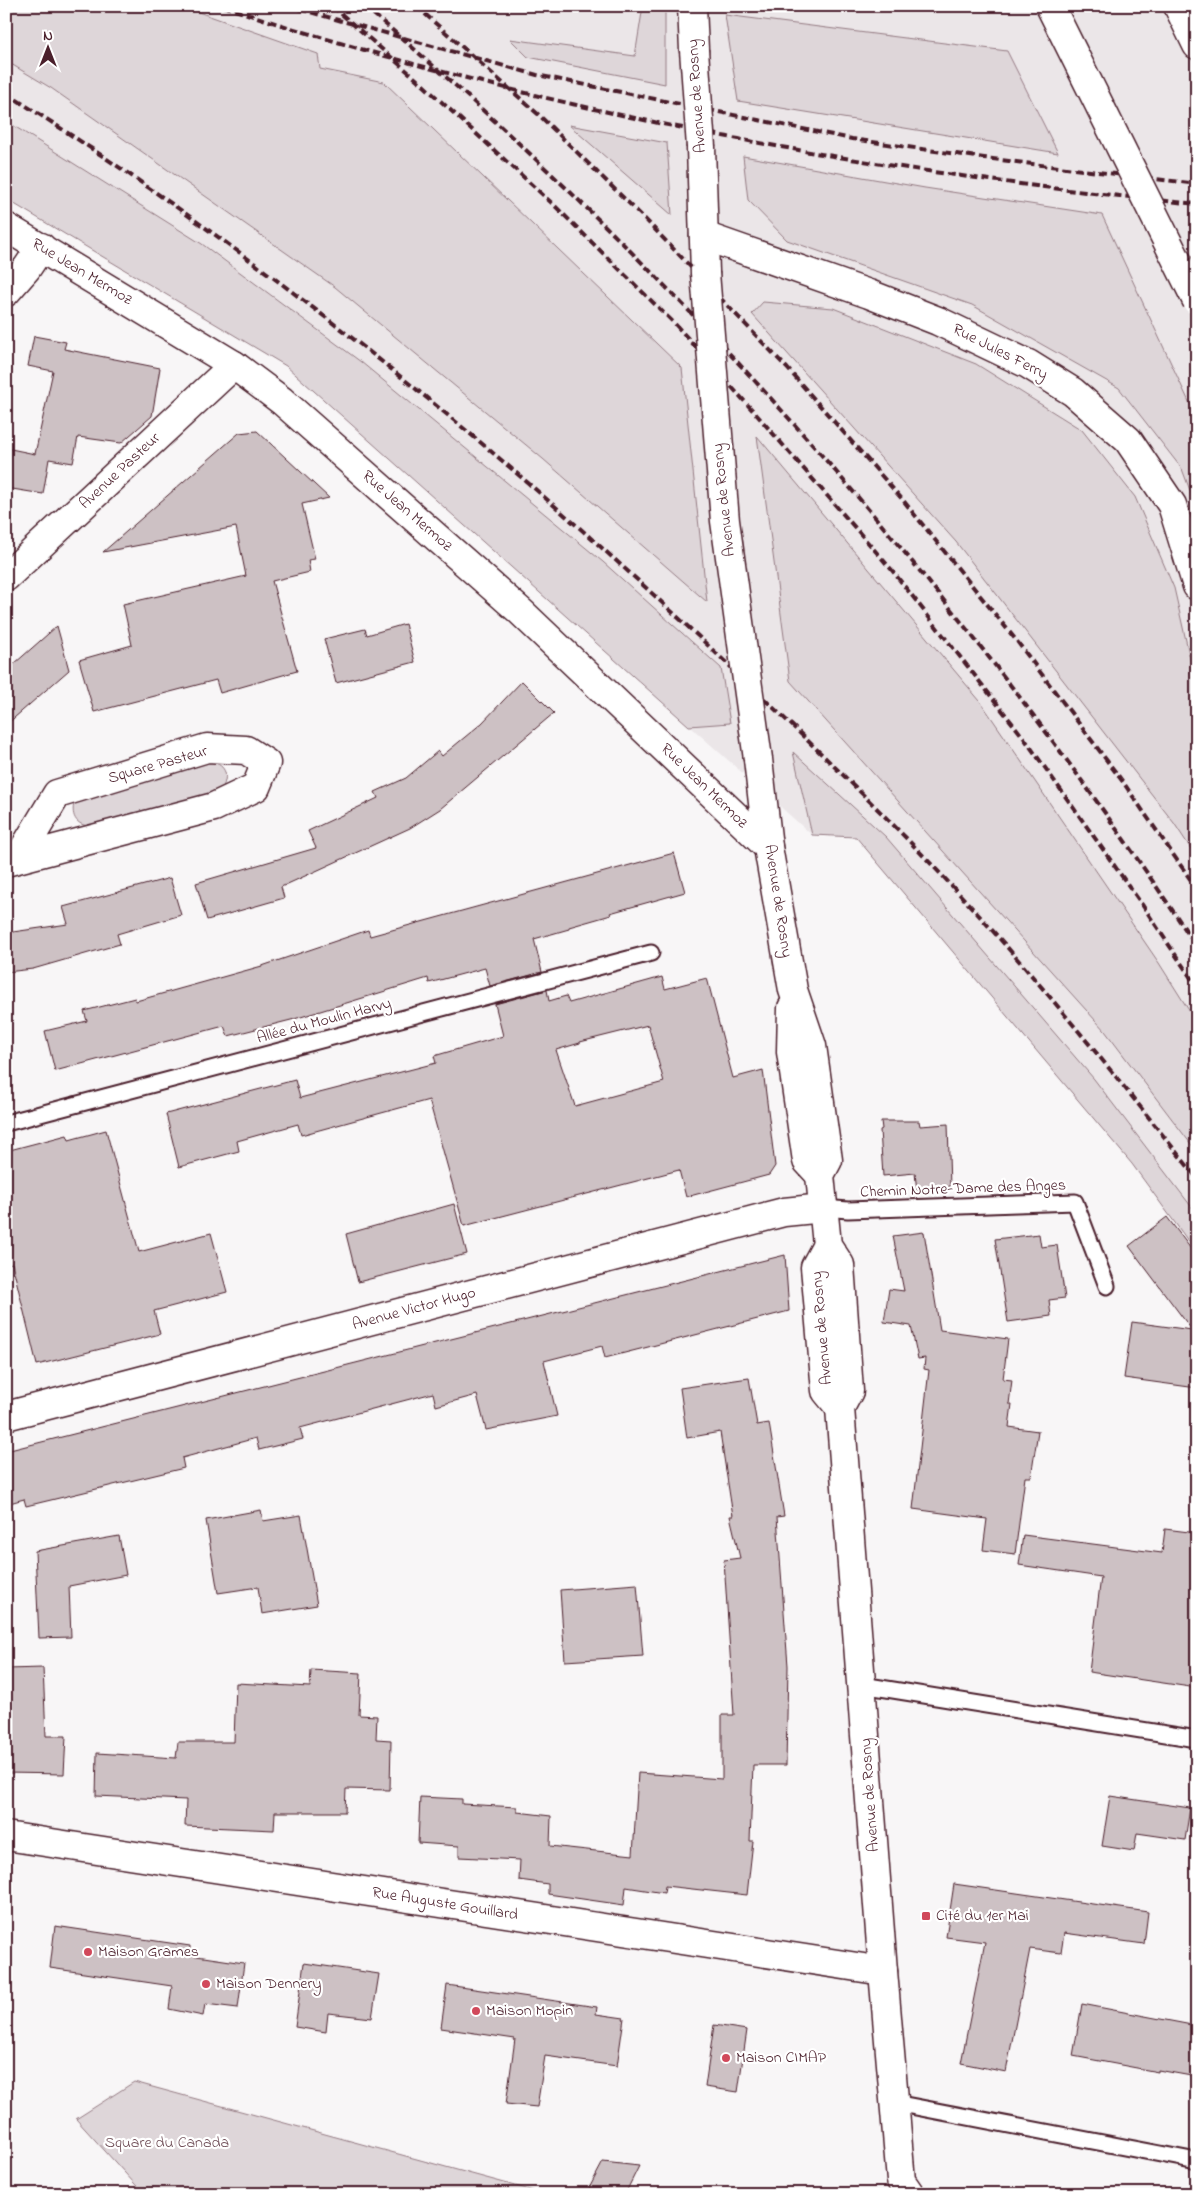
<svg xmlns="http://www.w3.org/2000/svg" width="1203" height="2200" viewBox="0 0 1203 2200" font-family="'Indie Flower',sans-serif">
<rect width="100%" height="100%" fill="#f8f6f7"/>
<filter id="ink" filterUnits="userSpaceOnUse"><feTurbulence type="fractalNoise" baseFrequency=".02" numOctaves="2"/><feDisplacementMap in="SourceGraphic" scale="10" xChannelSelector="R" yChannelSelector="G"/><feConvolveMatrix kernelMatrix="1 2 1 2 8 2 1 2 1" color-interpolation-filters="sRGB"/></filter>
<g filter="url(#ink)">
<path fill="#ebe6e8" d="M 6,6 L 1197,6 L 1197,1253 L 1132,1164 L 856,837 L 812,835 L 286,366 L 6,196 Z"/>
<g fill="#ded6d9" stroke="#947a82">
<path d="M 6,6 L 181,6 L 318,54 L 320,69 L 384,82 L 682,368 L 707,602 L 543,459 L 335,287 L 51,88 L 6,61 Z"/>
<path d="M 643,6 L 665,6 L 665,84 L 528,57 L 510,39 L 635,56 Z"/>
<path d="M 725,15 L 1007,51 L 1058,153 L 738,101 Z"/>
<path d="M 6,121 L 202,244 L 361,362 L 603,562 L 721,668 L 730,723 L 689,726 L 286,366 L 6,199 Z"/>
<path d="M 569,125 L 667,143 L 672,215 Z"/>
<path d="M 743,156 L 925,188 L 1102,215 L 1197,419 L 1197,509 L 1182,469 L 1119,388 L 972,305 L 787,240 L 748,200 Z"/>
<path d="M 763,302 L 833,308 L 976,364 L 1082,430 L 1135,497 L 1174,588 L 1197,689 L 1197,858 L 1174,823 L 956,542 L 752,314 Z"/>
<path d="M 757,436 L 980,701 L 1159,963 L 1197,1023 L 1197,1152 L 1105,1031 L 790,681 Z"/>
<path d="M 793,752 L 886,837 L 1094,1079 L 1197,1214 L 1197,1253 L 1132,1164 L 856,837 L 812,835 Z"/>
<path d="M 203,760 C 219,762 231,768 223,787 L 210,794 L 93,826 C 75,827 70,814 75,800 Z"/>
<path d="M 134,2082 L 534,2191 L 533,2194 L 144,2194 L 76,2119 Z"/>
</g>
<g fill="#cdc1c4" stroke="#4a1f2b" fill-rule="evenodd">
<path d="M 34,336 L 66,342 L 64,349 L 160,368 L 152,416 L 121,443 L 78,437 L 73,463 L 49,459 L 43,494 L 6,488 L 6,448 L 35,454 L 53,371 L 28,366 Z"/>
<path d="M 257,431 L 329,498 L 302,504 L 315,559 L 308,560 L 310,572 L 272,581 L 297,671 L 220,693 L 216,680 L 94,712 L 79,660 L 132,645 L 123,604 L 246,576 L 236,527 L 103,552 L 239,433 Z"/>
<path d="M 405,624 L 415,662 L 336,683 L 324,639 L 365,629 L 367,635 Z"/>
<path d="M 57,626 L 69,670 L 6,725 L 6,671 Z"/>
<path d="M 522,681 L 554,713 L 440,809 L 410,828 L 281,887 L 284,898 L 207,920 L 196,883 L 316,848 L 308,831 L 378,798 L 375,792 L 406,778 L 438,751 L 442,756 L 482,723 Z"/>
<path d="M 674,853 L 685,892 L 610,913 L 611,915 L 569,927 L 569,929 L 534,939 L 542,972 L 490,986 L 485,968 L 429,983 L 428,978 L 291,1020 L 228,1036 L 224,1026 L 55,1071 L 45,1031 L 87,1021 L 84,1011 L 135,998 L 136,1001 L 262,966 L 368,930 L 370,936 Z"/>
<path d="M 170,878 L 181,915 L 117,934 L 120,944 L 33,969 L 6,972 L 6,933 L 68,924 L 63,907 Z"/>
<path d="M 662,977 L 665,989 L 707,978 L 733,1078 L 763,1070 L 775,1166 L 769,1175 L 686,1197 L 679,1170 L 464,1226 L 429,1100 L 301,1135 L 298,1124 L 237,1141 L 239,1151 L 179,1167 L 166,1114 L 295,1080 L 300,1098 L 436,1063 L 434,1056 L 503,1036 L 495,1004 L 547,990 L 549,1001 L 566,996 L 569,1003 ZM 648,1025 L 664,1082 L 575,1106 L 556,1050 L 580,1043 L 580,1042 Z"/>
<path d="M 881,1121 L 919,1121 L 920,1126 L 948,1124 L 950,1187 L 917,1191 L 915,1173 L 883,1176 L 880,1130 L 882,1129 Z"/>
<path d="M 106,1130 L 139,1252 L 211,1233 L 227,1292 L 154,1311 L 160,1334 L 37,1365 L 12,1263 L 6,1265 L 6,1151 L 67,1135 L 69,1140 Z"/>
<path d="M 454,1204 L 467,1254 L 358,1282 L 346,1234 Z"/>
<path d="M 1167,1217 L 1197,1257 L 1197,1388 L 1124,1378 L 1132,1322 L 1192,1330 L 1129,1246 Z"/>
<path d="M 924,1232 L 940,1330 L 1008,1339 L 1003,1379 L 1012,1380 L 1009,1404 L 1012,1404 L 1009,1427 L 1038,1431 L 1031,1477 L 1025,1477 L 1015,1554 L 983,1550 L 987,1519 L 913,1509 L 929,1370 L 924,1369 L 925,1358 L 918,1359 L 911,1326 L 884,1322 L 889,1289 L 904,1291 L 893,1236 Z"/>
<path d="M 1039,1234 L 1041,1247 L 1057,1245 L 1065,1298 L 1049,1300 L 1051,1316 L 1008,1322 L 995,1239 Z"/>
<path d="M 785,1255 L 789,1311 L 605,1358 L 602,1346 L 544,1361 L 557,1416 L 486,1430 L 477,1395 L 436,1406 L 433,1393 L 300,1428 L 303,1439 L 259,1450 L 256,1438 L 182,1458 L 184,1468 L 26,1506 L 24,1499 L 6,1504 L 6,1451 Z"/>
<path d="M 749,1378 L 757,1425 L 769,1423 L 784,1516 L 777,1517 L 788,1666 L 786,1765 L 753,1765 L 750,1841 L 753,1841 L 747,1895 L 665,1886 L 664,1893 L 626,1887 L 624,1905 L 548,1894 L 548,1884 L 519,1880 L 520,1860 L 459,1857 L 459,1846 L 418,1843 L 420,1797 L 462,1799 L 462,1804 L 517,1807 L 517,1812 L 551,1816 L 550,1846 L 633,1855 L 638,1773 L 722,1779 L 722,1715 L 734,1715 L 724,1560 L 740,1558 L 730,1516 L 733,1516 L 720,1432 L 687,1438 L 680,1388 Z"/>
<path d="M 261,1510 L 263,1521 L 301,1515 L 317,1605 L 262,1614 L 258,1587 L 218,1593 L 206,1520 Z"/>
<path d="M 1165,1529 L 1197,1533 L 1197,1688 L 1089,1672 L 1101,1577 L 1019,1565 L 1023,1535 L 1162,1553 Z"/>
<path d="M 119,1536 L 126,1575 L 69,1586 L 71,1637 L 39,1638 L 35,1551 Z"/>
<path d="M 637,1584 L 643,1656 L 565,1661 L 560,1590 Z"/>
<path d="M 43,1668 L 46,1736 L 66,1736 L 64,1774 L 6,1773 L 6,1669 Z"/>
<path d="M 311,1670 L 361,1673 L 359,1715 L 377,1716 L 376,1739 L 391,1740 L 390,1790 L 346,1789 L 345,1812 L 275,1812 L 274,1830 L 185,1826 L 186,1800 L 96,1796 L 97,1753 L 176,1758 L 178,1742 L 234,1742 L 236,1683 L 310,1687 Z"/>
<path d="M 1110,1796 L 1190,1808 L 1185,1840 L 1137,1833 L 1134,1851 L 1102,1846 Z"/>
<path d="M 954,1884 L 1148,1912 L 1144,1944 L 1064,1933 L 1061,1953 L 1030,1949 L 1006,2072 L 961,2063 L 985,1942 L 946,1937 Z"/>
<path d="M 55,1926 L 190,1946 L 190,1955 L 244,1963 L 238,2008 L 205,2004 L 203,2016 L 169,2009 L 172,1986 L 50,1968 Z"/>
<path d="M 304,1963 L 379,1974 L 372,2018 L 328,2013 L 326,2032 L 295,2027 Z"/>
<path d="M 447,1985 L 597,2007 L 596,2014 L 624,2018 L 617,2066 L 545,2056 L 537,2107 L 506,2104 L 515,2039 L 441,2028 Z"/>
<path d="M 1082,2004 L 1197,2026 L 1197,2077 L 1158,2070 L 1158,2072 L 1073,2056 Z"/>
<path d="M 714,2025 L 747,2030 L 738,2092 L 705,2087 Z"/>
<path d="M 603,2162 L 639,2166 L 625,2194 L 586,2194 Z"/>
</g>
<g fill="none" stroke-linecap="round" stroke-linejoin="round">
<defs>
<g id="lane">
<path d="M 6,1123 L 651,953"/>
<path d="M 824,1208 L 848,1210 L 1075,1202 L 1107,1286"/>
<path d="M 862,1685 L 1197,1739"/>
<path d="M 895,2103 L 1197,2161"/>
</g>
<g id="street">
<path d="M 6,227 L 234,365 L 282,401 L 520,611 L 768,847"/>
<path d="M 6,292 L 27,268 L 41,247"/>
<path d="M 6,577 L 234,365"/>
<path d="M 6,862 L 214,807 L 256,787 L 266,763 L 246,750 L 207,748 L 57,794 L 19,857"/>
<path d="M 6,1416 L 784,1212 L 824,1208"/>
<path d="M 6,1836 L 883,1971"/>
</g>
<path id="secondary" d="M 704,236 L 869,294 L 938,321 L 1028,364 L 1073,392 L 1128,440 L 1172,505 L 1197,586"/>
<g id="primary">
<path d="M 692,6 L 694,50"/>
<path d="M 701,147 L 705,273"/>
<path d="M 758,759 L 768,847 L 793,990 L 812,1046 L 828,1160 L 820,1175 L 827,1245 L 840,1265 L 849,1391 L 840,1408 L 883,1971 L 901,2181 L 910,2194"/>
<path d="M 792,1008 L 791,1052 L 807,1161 L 820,1175"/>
<path d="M 827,1245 L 815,1267 L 818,1300 L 826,1391 L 840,1408"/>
</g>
<path id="highway" d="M 1178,6 L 1197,45"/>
</defs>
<use href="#lane" stroke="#4a1f2b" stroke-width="19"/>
<use href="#street" stroke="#4a1f2b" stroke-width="31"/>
<use href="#secondary" stroke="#4a1f2b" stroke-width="31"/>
<use href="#primary" stroke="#4a1f2b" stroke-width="31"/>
<use href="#highway" stroke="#4a1f2b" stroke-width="31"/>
<use href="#lane" stroke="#fff" stroke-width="15"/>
<use href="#street" stroke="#fff" stroke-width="28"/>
<use href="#secondary" stroke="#fff" stroke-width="28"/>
<use href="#primary" stroke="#fff" stroke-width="28"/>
<use href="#highway" stroke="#fff" stroke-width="28"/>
<g stroke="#4a1f2b" stroke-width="4" stroke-dasharray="8 4" stroke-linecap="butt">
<path d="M 223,6 C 538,111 867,172 1197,204"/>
<path d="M 288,6 L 537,75 L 852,139 L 984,158 L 1197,184"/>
<path d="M 332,6 L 421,83 L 555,206 L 675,324 L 756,414 L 891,569 L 1024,738 L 1143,906 L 1197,987"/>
<path d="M 364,6 C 686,278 965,596 1197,947"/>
<path d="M 416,6 L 539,115 L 644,218 L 787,368 L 902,499 L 1016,640 L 1123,782 L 1197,889"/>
<path d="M 6,93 C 270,260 512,458 737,673 C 822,754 906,834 984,921 C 1058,1004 1128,1091 1197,1178"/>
</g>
<defs>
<g id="primary-bridge">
<path d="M 694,50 L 701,147"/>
<path d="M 705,273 L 725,521 L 758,759"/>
</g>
<path id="highway-bridge" d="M 1050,6 L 1197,301"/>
</defs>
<use href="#primary-bridge" stroke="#4a1f2b" stroke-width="31" stroke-linecap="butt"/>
<use href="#highway-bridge" stroke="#4a1f2b" stroke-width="31" stroke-linecap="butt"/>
<use href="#primary-bridge" stroke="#fff" stroke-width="28"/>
<use href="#highway-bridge" stroke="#fff" stroke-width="28"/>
</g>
</g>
<g fill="#d1495b" stroke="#fff" stroke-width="2">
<rect x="921" y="1911" width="10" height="10" rx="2.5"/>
<circle cx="88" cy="1952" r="5"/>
<circle cx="206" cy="1984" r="5"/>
<circle cx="476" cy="2011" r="5"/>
<circle cx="726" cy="2058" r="5"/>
</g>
<g text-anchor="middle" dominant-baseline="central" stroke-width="4.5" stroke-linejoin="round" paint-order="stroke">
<g font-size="16" fill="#4a1f2b" stroke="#fff">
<text transform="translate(697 96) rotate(-94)">Avenue de Rosny</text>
<text transform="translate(82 272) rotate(31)">Rue Jean Mermoz</text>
<text transform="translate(1000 352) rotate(27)">Rue Jules Ferry</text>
<text transform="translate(120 471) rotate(-43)">Avenue Pasteur</text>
<text transform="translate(724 500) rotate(-96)">Avenue de Rosny</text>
<text transform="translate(407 511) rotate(41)">Rue Jean Mermoz</text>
<text transform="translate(158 765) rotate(-16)">Square Pasteur</text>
<text transform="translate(704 786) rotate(44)">Rue Jean Mermoz</text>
<text transform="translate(778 901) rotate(81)">Avenue de Rosny</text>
<text transform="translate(324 1021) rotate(-15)">Allée du Moulin Harvy</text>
<text transform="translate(963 1189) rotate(-2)">Chemin Notre-Dame des Anges</text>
<text transform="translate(414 1309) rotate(-15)">Avenue Victor Hugo</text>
<text transform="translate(822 1328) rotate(-95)">Avenue de Rosny</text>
<text transform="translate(870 1795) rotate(-94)">Avenue de Rosny</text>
<text transform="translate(445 1904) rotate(9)">Rue Auguste Gouillard</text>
</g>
<g font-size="16" fill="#4a1f2b" stroke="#fff" text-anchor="start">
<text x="936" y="1916">Cité du 1er Mai</text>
<text x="98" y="1952">Maison Grames</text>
<text x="216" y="1984">Maison Dennery</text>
<text x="486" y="2011">Maison Mopin</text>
<text x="736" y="2058">Maison CIMAP</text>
</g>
<g font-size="16" fill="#6f4d56" stroke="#fff">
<text x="167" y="2143">Square du Canada</text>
</g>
</g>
<rect width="1203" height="2200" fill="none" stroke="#fff" stroke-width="25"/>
<rect x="12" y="12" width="1178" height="2175" fill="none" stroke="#4a1f2b" stroke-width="2" filter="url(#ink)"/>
<g transform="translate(48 48)" stroke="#ffffff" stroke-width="4" paint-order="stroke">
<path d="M0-4L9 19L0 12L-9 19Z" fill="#4a1f2b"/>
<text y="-8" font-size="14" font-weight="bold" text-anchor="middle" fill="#4a1f2b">N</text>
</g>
</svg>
